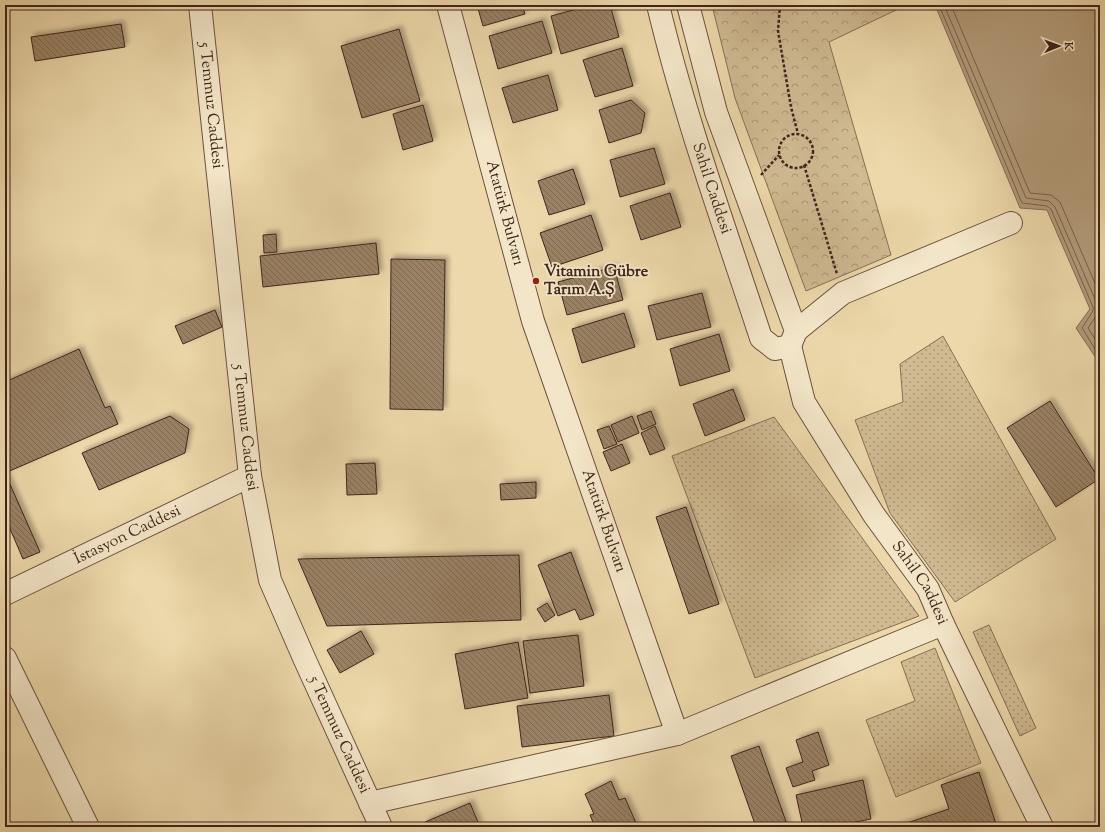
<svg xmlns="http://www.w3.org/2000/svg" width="1105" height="832" viewBox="0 0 1105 832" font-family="'Sorts Mill Goudy',serif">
<defs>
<pattern id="grass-dots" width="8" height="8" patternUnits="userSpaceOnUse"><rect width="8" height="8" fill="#cfba92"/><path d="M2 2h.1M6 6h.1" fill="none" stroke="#a99776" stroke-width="1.8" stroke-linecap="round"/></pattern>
<pattern id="park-crowns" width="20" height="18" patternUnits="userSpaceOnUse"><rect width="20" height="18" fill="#cfba92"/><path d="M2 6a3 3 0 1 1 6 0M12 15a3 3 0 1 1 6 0" fill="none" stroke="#a99776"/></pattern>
<pattern id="building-back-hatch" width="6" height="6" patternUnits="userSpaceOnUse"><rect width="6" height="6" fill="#998265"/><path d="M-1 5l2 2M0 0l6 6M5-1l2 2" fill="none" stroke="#7e6a52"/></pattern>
<filter id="shadow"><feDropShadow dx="3.5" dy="-3.5" stdDeviation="2" flood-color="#0004"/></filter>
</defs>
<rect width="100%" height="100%" fill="#ecd8aa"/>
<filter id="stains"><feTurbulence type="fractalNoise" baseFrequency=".005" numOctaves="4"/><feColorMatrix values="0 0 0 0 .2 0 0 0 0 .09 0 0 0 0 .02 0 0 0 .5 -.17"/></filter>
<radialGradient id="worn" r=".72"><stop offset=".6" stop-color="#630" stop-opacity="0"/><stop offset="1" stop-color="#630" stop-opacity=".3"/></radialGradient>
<g fill="url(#grass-dots)" stroke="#887056">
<path d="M 943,336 L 1056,539 L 955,602 L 890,513 L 855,420 L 903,402 L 900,364 Z"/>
<path d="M 774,417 L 919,616 L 755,678 L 672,456 Z"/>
<path d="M 989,625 L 1036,728 L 1020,736 L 973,632 Z"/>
<path d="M 935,648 L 981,763 L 896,797 L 866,720 L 915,701 L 901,662 Z"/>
</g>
<path fill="url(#park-crowns)" stroke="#887056" d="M 712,5 L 895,5 L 896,10 L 829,42 L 891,255 L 806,291 L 735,98 Z"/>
<path fill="#b29b79" stroke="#846c53" d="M 935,5 L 1100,5 L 1100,364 L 1076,328 L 1090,309 L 1047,210 L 1020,208 Z"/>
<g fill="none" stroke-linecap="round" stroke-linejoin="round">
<g stroke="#79604a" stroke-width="1">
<path d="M 939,5 L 1022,203 L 1047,206 L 1051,209 L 1093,307 L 1093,311 L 1082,328 L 1100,357"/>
<path d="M 944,5 L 1026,198 L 1049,201 L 1055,207 L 1098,306 L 1098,313 L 1088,328 L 1100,347"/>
<path d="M 951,5 L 1030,193 L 1051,195 L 1060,202 L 1100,295"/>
</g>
</g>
<g fill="url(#building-back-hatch)" stroke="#40251a" filter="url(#shadow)">
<path d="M 477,5 L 522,5 L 525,14 L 483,26 Z"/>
<path d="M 592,5 L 610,5 L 619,37 L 561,54 L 551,16 Z"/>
<path d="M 542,21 L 552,53 L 498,69 L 489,36 Z"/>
<path d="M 121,24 L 125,47 L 35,61 L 31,37 Z"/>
<path d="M 399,29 L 420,101 L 362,118 L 341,46 Z"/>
<path d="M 622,48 L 633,86 L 595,97 L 583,60 Z"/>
<path d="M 548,75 L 558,110 L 513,123 L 502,88 Z"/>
<path d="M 631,100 L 645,113 L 641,133 L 609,143 L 599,110 Z"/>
<path d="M 423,105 L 433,141 L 403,150 L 393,114 Z"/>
<path d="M 654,148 L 665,184 L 620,197 L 610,160 Z"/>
<path d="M 573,169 L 585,204 L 549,215 L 538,181 Z"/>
<path d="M 670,193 L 681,227 L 641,240 L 630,206 Z"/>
<path d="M 591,215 L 603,250 L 552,267 L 540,233 Z"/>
<path d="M 276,234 L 277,252 L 264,253 L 263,235 Z"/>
<path d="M 376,243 L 379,274 L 263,287 L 260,256 Z"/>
<path d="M 391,259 L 445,260 L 443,410 L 390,409 Z"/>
<path d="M 614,267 L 623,300 L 567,315 L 558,282 Z"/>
<path d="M 702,293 L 711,327 L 657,340 L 648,306 Z"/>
<path d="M 215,310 L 222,327 L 183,344 L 175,326 Z"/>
<path d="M 624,313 L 635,347 L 582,363 L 572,329 Z"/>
<path d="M 719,334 L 730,371 L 680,386 L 670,349 Z"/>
<path d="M 79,349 L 105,408 L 110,406 L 118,424 L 5,473 L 40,552 L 23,559 L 5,517 L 5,382 Z"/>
<path d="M 733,389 L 745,420 L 705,436 L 693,404 Z"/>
<path d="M 1050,401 L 1099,479 L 1056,507 L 1007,428 Z"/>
<path d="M 651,411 L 656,424 L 642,430 L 637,416 Z"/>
<path d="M 170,416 L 189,429 L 185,453 L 99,490 L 82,453 Z"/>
<path d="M 632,416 L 639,433 L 618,442 L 611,425 Z"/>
<path d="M 609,426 L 617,444 L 604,449 L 597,430 Z"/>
<path d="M 655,426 L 665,449 L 650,455 L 641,433 Z"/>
<path d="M 622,444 L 630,463 L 611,471 L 603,452 Z"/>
<path d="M 375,463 L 377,494 L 347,495 L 346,464 Z"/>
<path d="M 536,482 L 536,498 L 501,500 L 500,484 Z"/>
<path d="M 686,507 L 719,604 L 689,614 L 656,517 Z"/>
<path d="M 571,552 L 594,615 L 580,620 L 575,609 L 558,616 L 538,565 Z"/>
<path d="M 519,555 L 521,620 L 327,626 L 298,559 Z"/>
<path d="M 547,603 L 555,615 L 545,622 L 537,609 Z"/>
<path d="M 361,631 L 374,654 L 340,673 L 327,650 Z"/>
<path d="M 578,635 L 584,686 L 530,693 L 523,641 Z"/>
<path d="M 518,642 L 528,698 L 465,709 L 455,654 Z"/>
<path d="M 609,695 L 614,736 L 522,747 L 517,706 Z"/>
<path d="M 818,732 L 829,765 L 812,771 L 815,780 L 793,787 L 786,768 L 803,762 L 796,740 Z"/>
<path d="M 759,746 L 788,827 L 756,827 L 731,756 Z"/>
<path d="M 979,772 L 997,827 L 895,827 L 949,809 L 941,785 Z"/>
<path d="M 863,780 L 871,819 L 831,827 L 803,827 L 796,795 Z"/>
<path d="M 611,781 L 619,800 L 625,798 L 637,825 L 634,827 L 595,827 L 590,815 L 594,814 L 585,794 Z"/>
<path d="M 470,803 L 480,827 L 427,827 L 425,822 Z"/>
</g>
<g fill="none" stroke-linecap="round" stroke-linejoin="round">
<defs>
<g id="minor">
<path id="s1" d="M 200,5 L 250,476 L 270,580 L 304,658 L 381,827"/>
<path id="s2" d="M 658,5 C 685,118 725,228 761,338 L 775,349 L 790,346 L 796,331 L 716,112 L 688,5"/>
<path d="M 796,331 L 843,293 L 1011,223"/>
<path id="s3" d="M 790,346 L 804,402 L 874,515 L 928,589 L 943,624 L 1042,827"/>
<path id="s4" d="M 5,594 L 250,476"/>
<path d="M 5,658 L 88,827"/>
<path d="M 677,734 L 943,624"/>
<path d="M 370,803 L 677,734 L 533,321 L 448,5"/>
</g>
</defs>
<use href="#minor" stroke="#6b523e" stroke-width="24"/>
<g stroke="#40251a" stroke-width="2.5" stroke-dasharray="3 2" stroke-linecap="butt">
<path d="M 780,5 L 778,31 L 791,107 L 798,134"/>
<circle cx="796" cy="151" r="17"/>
<path d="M 804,165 L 837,274"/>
<path d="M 761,175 L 779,155"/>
</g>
<use href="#minor" stroke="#f3e6c8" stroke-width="22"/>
</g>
<circle fill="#8f2418" stroke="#f3e6c8" stroke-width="1.5" cx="536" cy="281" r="4"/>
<g text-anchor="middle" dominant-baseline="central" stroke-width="3.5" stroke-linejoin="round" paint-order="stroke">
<g font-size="16" fill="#40251a" stroke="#f3e6c8">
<text stroke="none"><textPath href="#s1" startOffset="101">5 Temmuz Caddesi</textPath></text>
<text stroke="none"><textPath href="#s2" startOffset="191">Sahil Caddesi</textPath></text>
<text transform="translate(504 213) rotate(75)">Atatürk Bulvarı</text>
<text stroke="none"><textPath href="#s1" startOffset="425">5 Temmuz Caddesi</textPath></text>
<text transform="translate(603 521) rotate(71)">Atatürk Bulvarı</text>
<text stroke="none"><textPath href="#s4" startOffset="136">İstasyon Caddesi</textPath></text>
<text stroke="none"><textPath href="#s3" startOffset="273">Sahil Caddesi</textPath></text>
<text stroke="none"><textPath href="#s1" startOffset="749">5 Temmuz Caddesi</textPath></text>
</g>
<g font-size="16" font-weight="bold" fill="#40251a" stroke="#f3e6c8" text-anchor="start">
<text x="544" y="272">Vitamin Gübre<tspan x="544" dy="18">Tarım A.Ş</tspan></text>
</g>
</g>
<rect width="1105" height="832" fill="none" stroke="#ecd8aa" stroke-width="20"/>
<rect x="6" y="6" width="1093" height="820" fill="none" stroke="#40251a" stroke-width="2"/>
<rect x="10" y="10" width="1085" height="812" fill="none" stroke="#40251a"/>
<g transform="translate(1059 46) rotate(89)" stroke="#f3e6c8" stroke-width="3" paint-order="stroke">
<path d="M0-3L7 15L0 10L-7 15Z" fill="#40251a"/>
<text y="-6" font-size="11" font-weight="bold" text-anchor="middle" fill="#40251a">K</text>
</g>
<rect width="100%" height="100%" filter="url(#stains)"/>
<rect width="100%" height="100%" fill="url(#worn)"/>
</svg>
